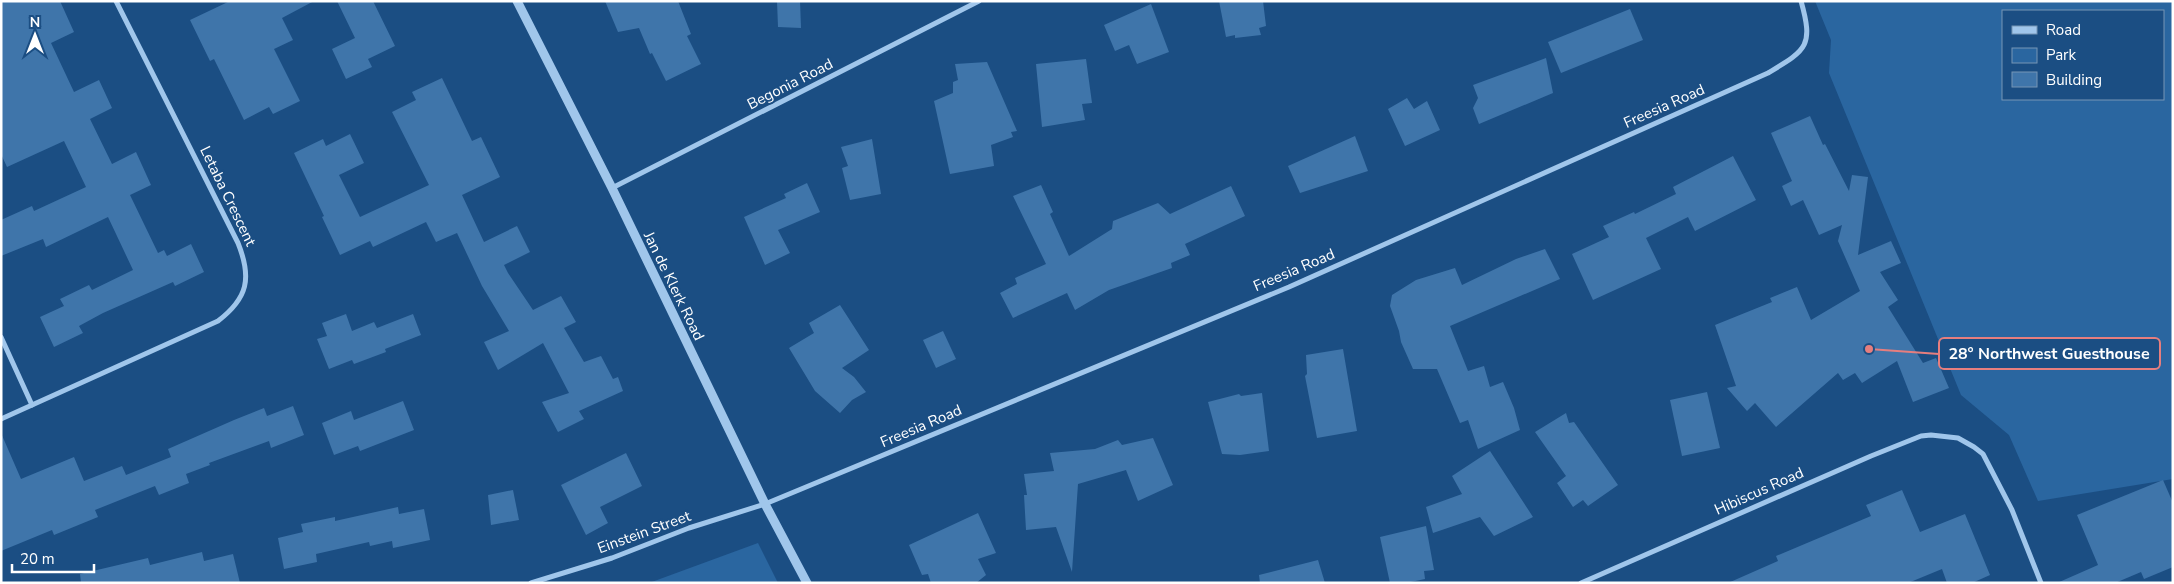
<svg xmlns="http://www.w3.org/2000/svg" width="2174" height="584" viewBox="0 0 2174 584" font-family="'Nunito Sans',sans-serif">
<rect width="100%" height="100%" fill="#1b4e83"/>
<g fill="#2a66a0" fill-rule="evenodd">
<path d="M 1815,1 L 2173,1 L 2173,479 L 2038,501 L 2009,435 L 1961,395 L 1829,73 L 1831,40 ZM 2003,11 L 2163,11 L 2163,99 L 2003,99 Z"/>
<path d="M 758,543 L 778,583 L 649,583 Z"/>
</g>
<g fill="#3f75aa">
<path d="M 1,1 L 60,1 L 74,32 L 51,43 L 74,92 L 99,80 L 112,108 L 90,119 L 112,164 L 136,152 L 151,185 L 130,195 L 158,253 L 164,250 L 167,256 L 191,244 L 204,272 L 175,286 L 173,282 L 103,313 L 79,326 L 83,333 L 54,347 L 40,317 L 64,306 L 60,299 L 89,285 L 92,290 L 133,270 L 108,217 L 46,247 L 43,239 L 1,256 L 1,220 L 32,206 L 34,211 L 86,187 L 64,141 L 7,167 L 1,154 Z"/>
<path d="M 230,1 L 314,1 L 282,18 L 293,40 L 274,49 L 300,101 L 273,114 L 269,107 L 244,120 L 214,59 L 210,61 L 190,20 Z"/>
<path d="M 337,1 L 373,1 L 395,46 L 368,59 L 372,67 L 346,79 L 332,49 L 355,38 Z"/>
<path d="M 605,1 L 678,1 L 691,34 L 687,36 L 701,64 L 666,81 L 652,53 L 650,54 L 639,28 L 618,32 Z"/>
<path d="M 777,1 L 800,1 L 801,28 L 778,27 Z"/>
<path d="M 1219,1 L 1263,1 L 1266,26 L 1259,28 L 1261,35 L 1235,38 L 1235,35 L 1226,37 Z"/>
<path d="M 1151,4 L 1169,52 L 1137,64 L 1129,45 L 1115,51 L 1104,25 Z"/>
<path d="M 1630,9 L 1643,40 L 1561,73 L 1548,42 Z"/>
<path d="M 1546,58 L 1553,93 L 1479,124 L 1473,108 L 1478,98 L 1473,85 Z"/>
<path d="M 1086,59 L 1092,103 L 1082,104 L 1085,120 L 1042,127 L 1036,64 Z"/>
<path d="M 987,62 L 1017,131 L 1011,132 L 1013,137 L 991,145 L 994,166 L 950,174 L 934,101 L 953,93 L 953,82 L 958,80 L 955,64 Z"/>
<path d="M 442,78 L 472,141 L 481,137 L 500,177 L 462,195 L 484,242 L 517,226 L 530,252 L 504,265 L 508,273 L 533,310 L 561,296 L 576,322 L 564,328 L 584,362 L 601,356 L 613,379 L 618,377 L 623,391 L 579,411 L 584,419 L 558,432 L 542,402 L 569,393 L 543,343 L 498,370 L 484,342 L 509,331 L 482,286 L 457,233 L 436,242 L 426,222 L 373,247 L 370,241 L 340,255 L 322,217 L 324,216 L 294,153 L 323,139 L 326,146 L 350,134 L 364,163 L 339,175 L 360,217 L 429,185 L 392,112 L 416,100 L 412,92 Z"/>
<path d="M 1407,98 L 1414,109 L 1427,101 L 1440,130 L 1405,146 L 1388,109 Z"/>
<path d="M 1810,116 L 1823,145 L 1825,144 L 1849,191 L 1852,175 L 1868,177 L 1858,255 L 1891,241 L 1901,263 L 1880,272 L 1898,300 L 1888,307 L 1923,363 L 1936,358 L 1949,388 L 1913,402 L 1897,361 L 1862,383 L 1855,373 L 1843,380 L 1838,373 L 1776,427 L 1755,403 L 1747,411 L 1727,388 L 1736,386 L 1715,325 L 1772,302 L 1770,298 L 1797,287 L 1811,320 L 1860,291 L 1838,241 L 1842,225 L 1819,235 L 1803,200 L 1791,206 L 1782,186 L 1792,181 L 1771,133 Z"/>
<path d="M 1355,136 L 1368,171 L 1300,193 L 1288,166 Z"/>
<path d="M 872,139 L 881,194 L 850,200 L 842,168 L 848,166 L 841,147 Z"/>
<path d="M 1733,156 L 1756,200 L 1695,231 L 1688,217 L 1646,238 L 1661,269 L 1593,300 L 1572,254 L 1609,237 L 1603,226 L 1634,212 L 1635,214 L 1676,194 L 1673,187 Z"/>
<path d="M 807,183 L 820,212 L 778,230 L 790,253 L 765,265 L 744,217 L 786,198 L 784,194 Z"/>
<path d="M 1041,185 L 1053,212 L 1050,214 L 1069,256 L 1112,229 L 1113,221 L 1158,203 L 1170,214 L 1231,186 L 1245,216 L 1185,244 L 1190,255 L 1171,263 L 1172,268 L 1109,290 L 1075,310 L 1067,293 L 1013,318 L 1000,293 L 1017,284 L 1015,278 L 1046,264 L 1013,196 Z"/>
<path d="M 1545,249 L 1560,279 L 1450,326 L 1468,371 L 1484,366 L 1490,387 L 1503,382 L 1514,408 L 1520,430 L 1478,449 L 1468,420 L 1460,423 L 1437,369 L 1413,369 L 1401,342 L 1399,331 L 1390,306 L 1392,295 L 1416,280 L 1455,268 L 1462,285 L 1516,259 Z"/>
<path d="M 840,305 L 869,350 L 842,368 L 854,377 L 866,392 L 852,400 L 840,413 L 815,391 L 789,348 L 814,333 L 809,323 Z"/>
<path d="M 346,314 L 352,331 L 374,322 L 377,328 L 413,314 L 421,335 L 385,349 L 386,352 L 354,364 L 352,360 L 329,369 L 317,339 L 327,336 L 322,323 Z"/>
<path d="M 943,331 L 956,359 L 936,368 L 923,340 Z"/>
<path d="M 1343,349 L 1357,431 L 1317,438 L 1305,376 L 1307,374 L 1306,355 Z"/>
<path d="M 1707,392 L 1720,448 L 1682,456 L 1670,400 Z"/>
<path d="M 1262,393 L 1269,451 L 1240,455 L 1222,454 L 1208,402 L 1239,394 L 1241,396 Z"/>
<path d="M 403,401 L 414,430 L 360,451 L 358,446 L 334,455 L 322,423 L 351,411 L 354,420 Z"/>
<path d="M 293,406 L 304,435 L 271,448 L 269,441 L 209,463 L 210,465 L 186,474 L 189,483 L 159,495 L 155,486 L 95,510 L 98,517 L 54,535 L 52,530 L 1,551 L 1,433 L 21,479 L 74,457 L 84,481 L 122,466 L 126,475 L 171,457 L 168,449 L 234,420 L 264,408 L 267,416 Z"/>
<path d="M 1566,413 L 1569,423 L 1574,422 L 1618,485 L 1588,506 L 1583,500 L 1573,507 L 1557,483 L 1566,476 L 1535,432 Z"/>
<path d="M 1153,438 L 1173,485 L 1138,501 L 1126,470 L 1078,484 L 1072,572 L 1056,527 L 1026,530 L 1024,495 L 1027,495 L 1024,474 L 1054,471 L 1050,453 L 1095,449 L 1118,440 L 1122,445 Z"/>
<path d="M 1490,451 L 1533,517 L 1494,536 L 1480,517 L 1433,533 L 1426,507 L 1462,494 L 1452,476 Z"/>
<path d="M 626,453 L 642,486 L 600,507 L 608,523 L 586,535 L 561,485 Z"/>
<path d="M 2163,480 L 2173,503 L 2173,567 L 2144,579 L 2141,572 L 2115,583 L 2057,583 L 2098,565 L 2077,515 Z"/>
<path d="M 513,490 L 519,520 L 491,525 L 488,495 Z"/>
<path d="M 1902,490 L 1920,532 L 1965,514 L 1990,575 L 1972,583 L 1947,583 L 1942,569 L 1908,583 L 1728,583 L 1778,561 L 1776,556 L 1871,516 L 1866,505 Z"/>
<path d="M 398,507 L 399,514 L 424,509 L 430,540 L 393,548 L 392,541 L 370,546 L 369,542 L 316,554 L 317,562 L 284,569 L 278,538 L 303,532 L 301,524 L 335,517 L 335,521 Z"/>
<path d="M 978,513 L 996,553 L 978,559 L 986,575 L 976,583 L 931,583 L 928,574 L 922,575 L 909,545 Z"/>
<path d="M 1426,526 L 1434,570 L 1424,571 L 1425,579 L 1406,583 L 1390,583 L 1380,537 Z"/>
<path d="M 202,552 L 204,561 L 233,554 L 240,583 L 81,583 L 80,574 L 148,558 L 150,565 Z"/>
<path d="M 1318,560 L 1325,583 L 1260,583 L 1259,575 Z"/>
</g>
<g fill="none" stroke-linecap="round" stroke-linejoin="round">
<g stroke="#a0c6eb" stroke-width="5">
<path d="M 612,188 L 979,1"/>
<path d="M 1,337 L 32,405"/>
<path d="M 1,419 L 218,321 C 248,298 252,278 238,243 L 116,1"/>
<path d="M 531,583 L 612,558 L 689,528 L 765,504 L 1289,287 L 1768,73 C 1806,50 1814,47 1801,1"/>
<path d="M 1581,583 L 1871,456 L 1921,436 L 1931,435 L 1958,438 L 1974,447 L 1983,454 L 2012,510 L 2041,583"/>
</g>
<path stroke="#a0c6eb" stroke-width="9" d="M 517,1 L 612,188 L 765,504 L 807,583"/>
</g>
<g text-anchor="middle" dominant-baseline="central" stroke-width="4" stroke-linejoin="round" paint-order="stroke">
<g font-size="15" fill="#fff" stroke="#1b4e83">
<text transform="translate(790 84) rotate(-27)">Begonia Road</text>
<text transform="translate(1664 106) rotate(-24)">Freesia Road</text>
<text transform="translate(228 196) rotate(64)">Letaba Crescent</text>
<text transform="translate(1294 270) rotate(-23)">Freesia Road</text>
<text transform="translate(674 286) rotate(64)">Jan de Klerk Road</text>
<text transform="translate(921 426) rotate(-23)">Freesia Road</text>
<text transform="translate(1759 491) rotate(-24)">Hibiscus Road</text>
<text transform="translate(644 532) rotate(-20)">Einstein Street</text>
</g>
</g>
<path fill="none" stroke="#e67e7e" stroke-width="2" d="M1869 349L1939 354"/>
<circle fill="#e67e7e" stroke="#1b4e83" stroke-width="2" cx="1869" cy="349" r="5"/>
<rect fill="#1b4e83" stroke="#e67e7e" stroke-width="2" x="1939" y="338" width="221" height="31" rx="5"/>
<g font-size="16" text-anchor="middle" font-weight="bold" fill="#fff">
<text x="2049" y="359">28° Northwest Guesthouse</text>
</g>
<rect width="2174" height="584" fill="none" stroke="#ffffff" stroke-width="5"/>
<rect x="2002" y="10" width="162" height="90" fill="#1b4e83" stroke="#7695b5"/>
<rect x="2012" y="26" width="25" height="8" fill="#a0c6eb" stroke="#7695b5"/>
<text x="2046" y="35" font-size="15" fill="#ffffff">Road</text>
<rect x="2012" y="48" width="25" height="15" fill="#2a66a0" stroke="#7695b5"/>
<text x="2046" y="60" font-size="15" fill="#ffffff">Park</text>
<rect x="2012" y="72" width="25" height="15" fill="#3f75aa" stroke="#7695b5"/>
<text x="2046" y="85" font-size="15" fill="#ffffff">Building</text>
<g transform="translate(35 35)" stroke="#1b4e83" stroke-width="4" paint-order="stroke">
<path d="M0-4L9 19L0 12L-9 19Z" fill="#ffffff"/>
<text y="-8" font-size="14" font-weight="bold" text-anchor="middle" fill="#ffffff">N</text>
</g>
<path d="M12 564v8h82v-8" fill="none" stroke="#ffffff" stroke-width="2.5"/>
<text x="20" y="564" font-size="15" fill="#ffffff" stroke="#1b4e83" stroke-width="4" paint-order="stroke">20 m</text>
</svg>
